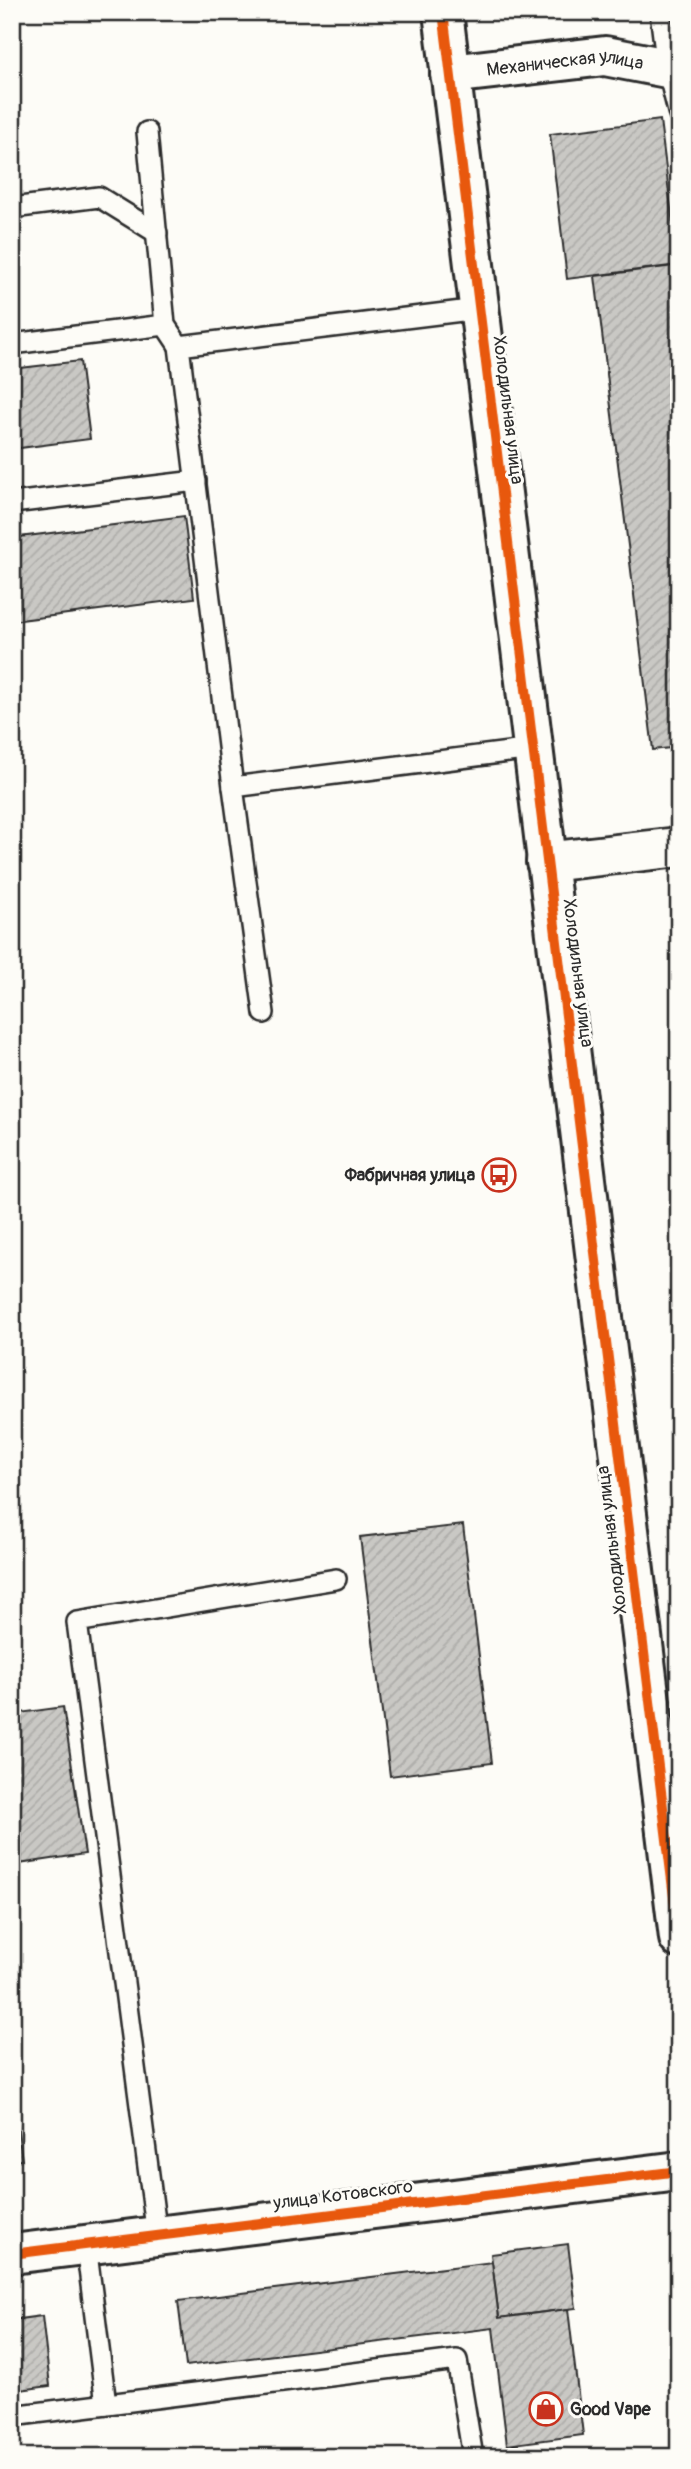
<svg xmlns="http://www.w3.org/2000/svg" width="691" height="2469" viewBox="0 0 691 2469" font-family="Pangolin,sans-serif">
<defs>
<pattern id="building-hatch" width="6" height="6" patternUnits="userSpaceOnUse" patternTransform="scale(1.75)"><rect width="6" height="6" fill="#c9c8c4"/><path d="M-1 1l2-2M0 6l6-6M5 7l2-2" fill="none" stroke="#adaca9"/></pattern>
</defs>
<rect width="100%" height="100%" fill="#fdfcf7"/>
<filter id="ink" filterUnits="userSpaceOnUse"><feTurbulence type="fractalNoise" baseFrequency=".0143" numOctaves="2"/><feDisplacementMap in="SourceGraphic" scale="14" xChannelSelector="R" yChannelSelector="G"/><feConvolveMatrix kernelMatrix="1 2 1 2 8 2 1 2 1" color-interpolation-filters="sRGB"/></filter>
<g filter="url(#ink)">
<g fill="url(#building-hatch)" stroke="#2b2b2b" stroke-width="2">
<path d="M 660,120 L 678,265 L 567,279 L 550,134 Z"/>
<path d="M 674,266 L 679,303 L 679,747 L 653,750 L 595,276 Z"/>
<path d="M 80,361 L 90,439 L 12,449 L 12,369 Z"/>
<path d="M 184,516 L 194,598 L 12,621 L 12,538 Z"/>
<path d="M 679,906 L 679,943 L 674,907 Z"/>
<path d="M 463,1525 L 492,1763 L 390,1776 L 360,1537 Z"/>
<path d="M 63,1707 L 85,1854 L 12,1865 L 12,1714 Z"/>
<path d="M 12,2085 L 22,2160 L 12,2161 Z"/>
<path d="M 568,2244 L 576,2308 L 499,2318 L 491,2254 Z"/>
<path d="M 492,2262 L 499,2318 L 568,2309 L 583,2435 L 507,2445 L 493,2328 L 186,2366 L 178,2301 Z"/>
<path d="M 42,2316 L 50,2386 L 12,2391 L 12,2320 Z"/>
</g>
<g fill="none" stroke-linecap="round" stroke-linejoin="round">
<defs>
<g id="service">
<path d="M 660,12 L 667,68 L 679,115"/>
<path d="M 147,132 L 165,325 L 179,346"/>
<path d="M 12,208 L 99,197 L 157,233"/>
<path d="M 12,344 L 165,325"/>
<path d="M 12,503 L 196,481"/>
<path d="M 233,787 L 179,346 L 478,309"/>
<path d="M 264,1013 L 233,787 L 532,749"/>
<path d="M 157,2236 L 77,1622 L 336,1579"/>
<path d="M 86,2245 L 106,2404"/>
<path d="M 12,2416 L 457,2360 L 473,2457"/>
</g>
<g id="minor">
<path id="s1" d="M 450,74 L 605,56 L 667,68 L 679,67"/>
<path d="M 546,862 L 679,847"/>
<path d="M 12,2254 L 679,2171"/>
</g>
<path id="tertiary" d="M 443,12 L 679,1938"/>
</defs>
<use href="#service" stroke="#2b2b2b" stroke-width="24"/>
<use href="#minor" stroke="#2b2b2b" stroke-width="44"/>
<use href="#tertiary" stroke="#2b2b2b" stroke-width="44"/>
<use href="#service" stroke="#fdfcf7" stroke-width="19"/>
<use href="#minor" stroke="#fdfcf7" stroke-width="38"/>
<use href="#tertiary" stroke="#fdfcf7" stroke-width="38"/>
<defs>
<g id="cycleway">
<path d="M 443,12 L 679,1938"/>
<path d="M 12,2254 L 679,2171"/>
</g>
</defs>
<use href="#cycleway" stroke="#fdfcf7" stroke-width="15"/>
<use href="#cycleway" stroke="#e8590c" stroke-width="10"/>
</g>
</g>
<defs>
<symbol id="bus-ring" viewBox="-11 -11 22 22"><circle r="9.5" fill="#fdfcf7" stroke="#c8321e" stroke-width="1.5"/><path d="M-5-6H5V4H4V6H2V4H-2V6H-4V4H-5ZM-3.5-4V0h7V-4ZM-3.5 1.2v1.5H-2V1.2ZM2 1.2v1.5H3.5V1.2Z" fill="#c8321e"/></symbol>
<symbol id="shop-ring" viewBox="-11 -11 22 22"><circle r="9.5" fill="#fdfcf7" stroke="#c8321e" stroke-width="1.5"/><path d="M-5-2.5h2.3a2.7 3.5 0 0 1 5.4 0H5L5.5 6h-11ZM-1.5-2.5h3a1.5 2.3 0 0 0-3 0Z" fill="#c8321e"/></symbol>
</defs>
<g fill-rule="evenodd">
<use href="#bus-ring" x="480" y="1156" width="38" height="38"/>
<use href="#shop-ring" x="527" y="2390" width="38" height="38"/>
</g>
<g text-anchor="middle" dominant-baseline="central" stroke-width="6" stroke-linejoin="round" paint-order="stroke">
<g font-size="18" fill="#2b2b2b" stroke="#fdfcf7">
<text stroke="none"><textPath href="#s1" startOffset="116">Механическая улица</textPath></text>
<text transform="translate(508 410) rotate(83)">Холодильная улица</text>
<text transform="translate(578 973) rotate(83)">Холодильная улица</text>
<text transform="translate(612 1540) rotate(-97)">Холодильная улица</text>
<text transform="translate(343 2195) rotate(-7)">улица Котовского</text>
</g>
<g font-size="18" font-weight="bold" fill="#2b2b2b" stroke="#fdfcf7" text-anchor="end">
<text x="475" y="1175">Фабричная улица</text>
<text x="570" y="2409" text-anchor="start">Good Vape</text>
</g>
</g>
<rect width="691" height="2469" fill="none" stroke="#fdfcf7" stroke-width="42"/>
<rect x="21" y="21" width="649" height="2427" fill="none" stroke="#2b2b2b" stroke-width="2.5" filter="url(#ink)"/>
</svg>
